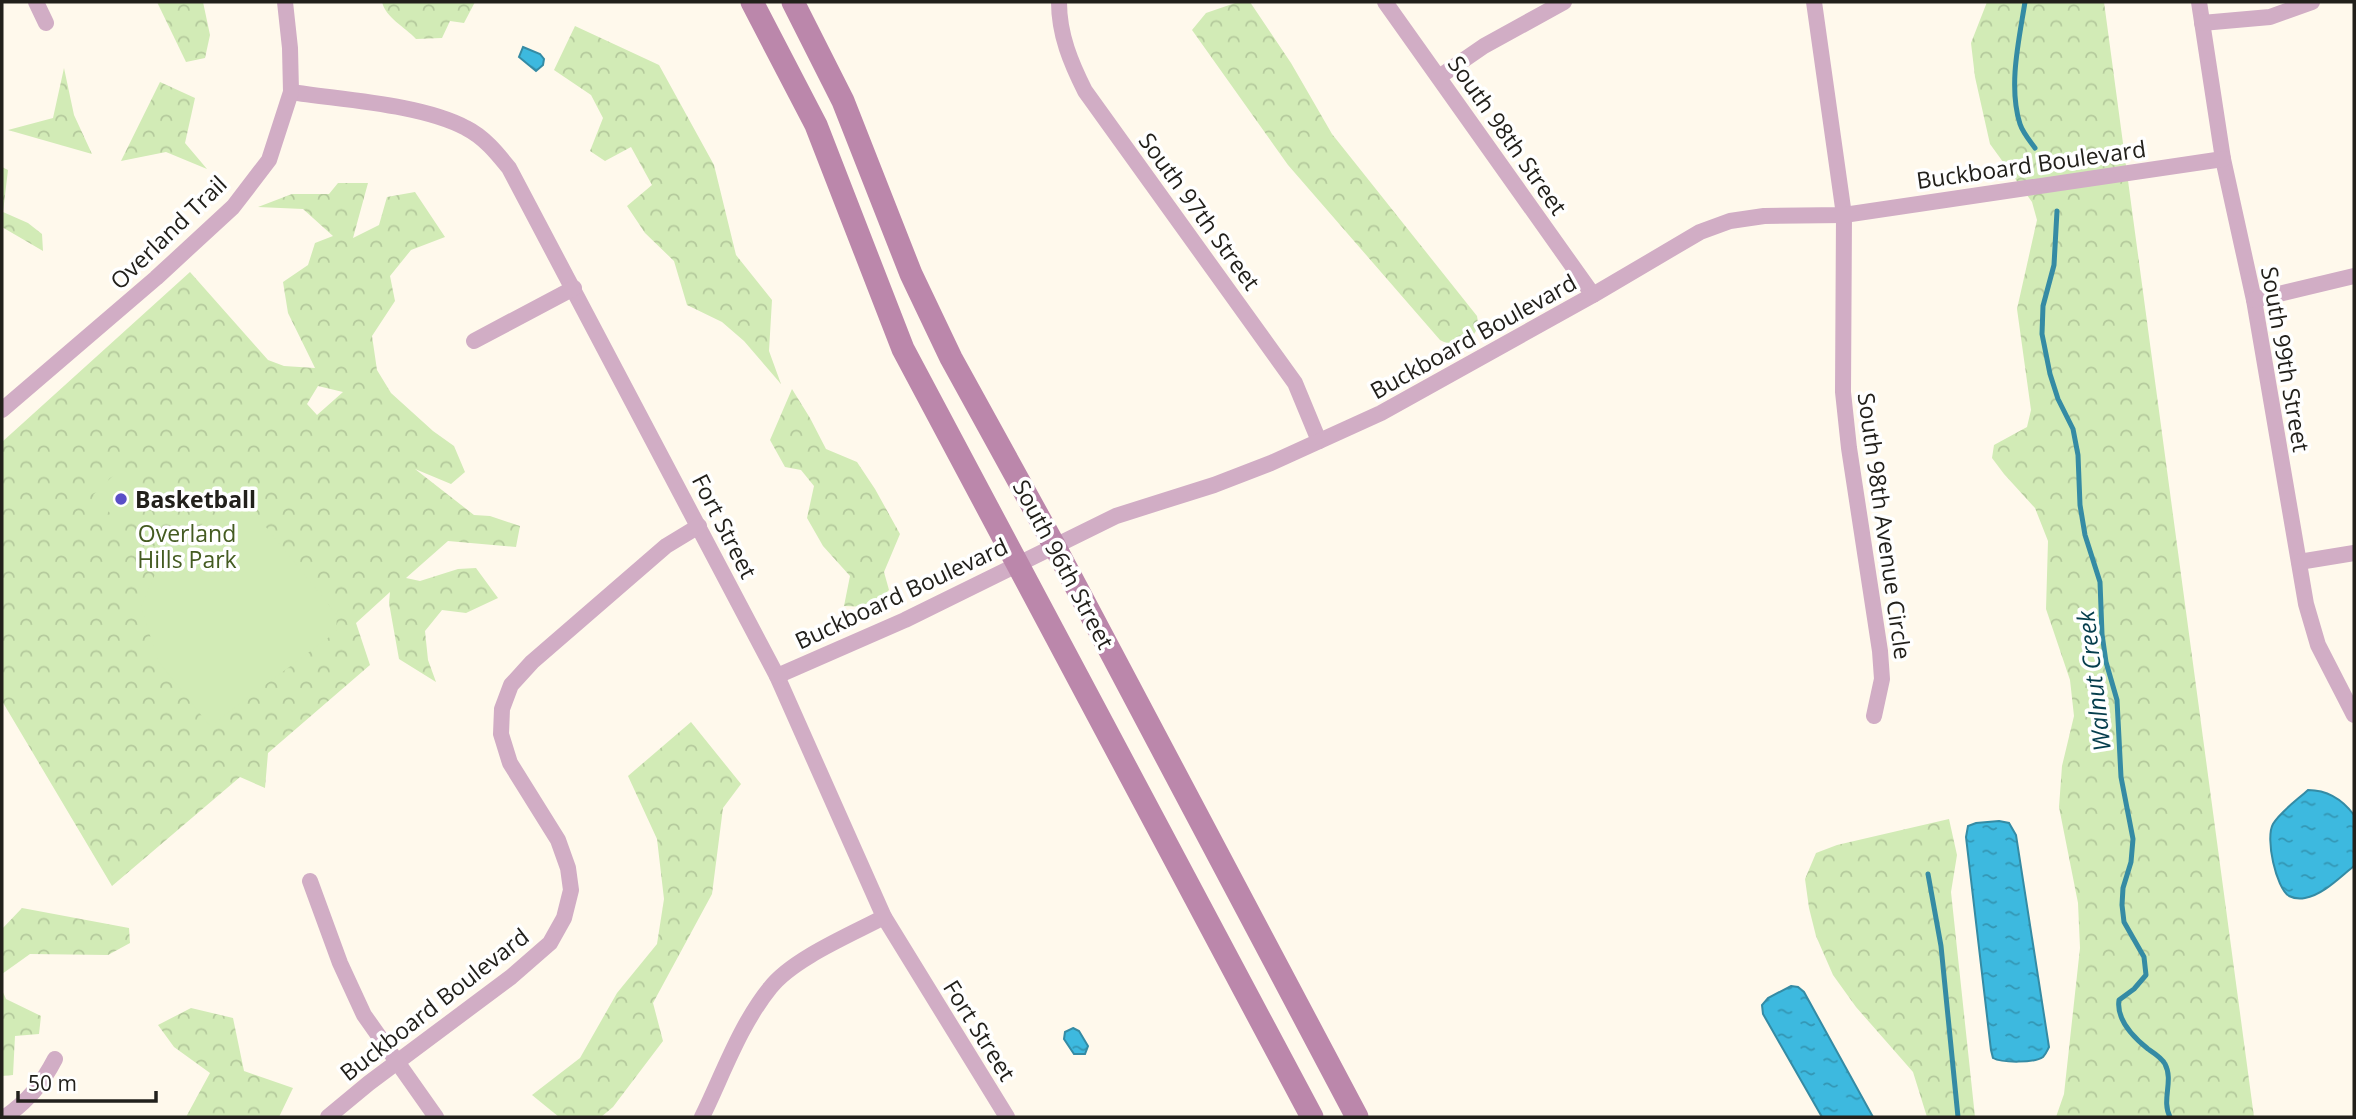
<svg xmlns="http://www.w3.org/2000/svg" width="2356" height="1119" viewBox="0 0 2356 1119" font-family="'Open Sans',sans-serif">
<defs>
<pattern id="forest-crowns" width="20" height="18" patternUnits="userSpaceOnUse" patternTransform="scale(1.75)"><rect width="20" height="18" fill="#d2ebb6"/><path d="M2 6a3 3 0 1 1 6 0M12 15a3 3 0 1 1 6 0" fill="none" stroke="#b4c99c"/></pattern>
<pattern id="water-ripples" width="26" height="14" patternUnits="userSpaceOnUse" patternTransform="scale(1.75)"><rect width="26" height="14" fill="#3db9df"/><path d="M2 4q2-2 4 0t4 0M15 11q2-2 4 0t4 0" fill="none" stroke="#3396b4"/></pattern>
</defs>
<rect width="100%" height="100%" fill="#fff9ec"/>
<g fill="url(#forest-crowns)" fill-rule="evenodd">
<path d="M 157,2 L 203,2 L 210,35 L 205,58 L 186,62 Z"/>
<path d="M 382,2 L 475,2 L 464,23 L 450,21 L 442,38 L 416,39 C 404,26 386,18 382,2 Z"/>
<path d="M 1238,2 L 1250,2 L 1291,63 L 1332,134 L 1477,316 C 1482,339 1458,350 1440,340 L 1288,165 L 1192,30 L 1206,13 Z"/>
<path d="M 1987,2 L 2104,2 L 2254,1117 L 2056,1117 L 2064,1094 L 2080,948 L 2078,903 L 2059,807 L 2062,766 L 2074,716 L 2070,680 L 2046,609 L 2048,541 L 2035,508 L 2004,474 L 1992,458 L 1994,445 L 2027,427 L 2031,410 L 2017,309 L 2037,220 L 2032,202 L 1990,144 L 1975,77 L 1971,43 Z"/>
<path d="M 575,26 L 659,65 L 714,165 L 736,255 L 772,300 L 769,351 L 781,384 L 744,341 L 722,322 L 687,305 L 674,261 L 645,233 L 627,206 L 652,185 L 631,147 L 605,161 L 590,151 L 603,118 L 591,95 L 554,70 Z"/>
<path d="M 64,68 L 74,115 L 92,154 L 8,130 L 53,118 Z"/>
<path d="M 160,82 L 195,98 L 185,143 L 207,169 L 166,152 L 121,161 Z"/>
<path d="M 2,167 L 8,170 L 3,212 L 28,223 L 42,234 L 43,251 L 2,227 Z"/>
<path d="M 338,183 L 368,183 L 353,238 L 379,225 L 387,197 L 415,192 L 445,237 L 411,250 L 390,276 L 395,301 L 372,336 L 377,370 L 391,393 L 433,431 L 454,446 L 465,472 L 451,484 L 415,469 L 474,515 L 490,516 L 520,526 L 516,547 L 448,541 L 406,578 L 420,581 L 458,569 L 476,568 L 498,598 L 466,613 L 442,610 L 425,631 L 428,660 L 436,682 L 399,659 L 389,603 L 390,592 L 356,623 L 370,665 L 268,753 L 265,788 L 240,777 L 112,886 L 2,701 L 2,442 L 190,272 L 268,360 L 284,366 L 315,368 L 288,313 L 283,282 L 308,265 L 315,243 L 333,236 L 303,209 L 258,207 L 292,194 L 329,194 ZM 318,386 L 343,392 L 317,415 L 307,404 Z"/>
<path d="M 792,389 L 810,418 L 826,449 L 857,462 L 875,489 L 900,534 L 884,572 L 889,590 L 871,607 L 844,606 L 850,576 L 823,546 L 807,518 L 814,486 L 801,470 L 785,467 L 770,440 Z"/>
<path d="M 691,722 L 741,784 L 723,808 L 712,894 L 653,1003 L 663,1041 L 613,1107 L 601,1117 L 559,1117 L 532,1095 L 580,1058 L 617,993 L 657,944 L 664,899 L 657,839 L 628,776 Z"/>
<path d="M 1949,819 L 1957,855 L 1951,892 L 1975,1117 L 1927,1117 L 1913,1072 L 1856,1007 L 1833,975 L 1816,936 L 1809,908 L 1805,879 L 1816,853 L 1837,845 Z"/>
<path d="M 22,908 L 129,928 L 130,943 L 108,955 L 30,954 L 2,974 L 2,929 Z"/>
<path d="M 2,990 L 6,999 L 41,1016 L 39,1034 L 15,1036 L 13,1075 L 2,1076 Z"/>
<path d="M 191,1008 L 233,1018 L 244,1071 L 293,1088 L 279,1117 L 186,1117 L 210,1073 L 174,1047 L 158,1025 Z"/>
</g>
<g fill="#d2ebb6">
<path d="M 118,471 L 149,504 L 124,528 L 93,495 Z"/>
<path d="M 240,495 L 337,615 L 336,632 L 210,726 L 158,661 L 141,606 L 164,554 Z"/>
</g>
<g fill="url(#water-ripples)" stroke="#358ba4" stroke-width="2">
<path d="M 523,47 L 540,54 L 544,59 L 543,65 L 536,71 L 519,57 Z"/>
<path d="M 2308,790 C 2328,790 2342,799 2354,815 L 2354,866 C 2340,877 2323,895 2305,898 C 2300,899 2293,898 2289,896 C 2276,888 2265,838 2273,824 C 2280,812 2297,800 2308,790 Z"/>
<path d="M 1999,821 L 2009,823 L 2016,835 L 2049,1047 C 2047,1051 2046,1054 2043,1057 C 2035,1063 2002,1063 1993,1058 L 1991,1050 L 1966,837 L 1968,826 L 1976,823 Z"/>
<path d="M 1791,986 L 1798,987 L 1804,992 L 1873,1117 L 1822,1117 L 1763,1014 L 1762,1005 L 1768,998 Z"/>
<path d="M 1073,1028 L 1079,1031 L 1088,1046 L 1085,1054 L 1074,1054 L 1064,1039 L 1065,1032 Z"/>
</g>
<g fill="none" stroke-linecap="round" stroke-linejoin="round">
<g stroke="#358ba4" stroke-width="5">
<path d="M 2025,2 C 2019,40 2008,86 2020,124 C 2023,133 2030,141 2035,148"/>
<path d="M 2057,211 L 2054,265 L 2043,306 L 2042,334 L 2050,374 L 2058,399 L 2073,429 L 2078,455 L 2080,505 L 2085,535 L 2100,582 L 2102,634 L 2106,662 L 2117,700 L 2121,777 L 2133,839 L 2131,862 L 2123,888 L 2122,905 L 2124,922 L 2144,957 L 2146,975 L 2134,989 L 2119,1000 C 2116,1020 2133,1037 2148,1049 C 2154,1053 2162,1058 2165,1064 C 2174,1081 2161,1100 2170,1117"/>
<path d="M 1928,874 L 1941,946 L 1958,1117"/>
</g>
<g stroke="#d1adc5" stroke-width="16">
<path d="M 36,2 L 46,23"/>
<path d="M 1059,2 C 1059,35 1071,63 1085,91 L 1295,383 L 1319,441"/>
<path d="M 1385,2 L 1593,295"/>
<path d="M 1814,2 L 1844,215 L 1843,392 L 1849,448 L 1880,651 L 1882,679 L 1874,716"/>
<path d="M 2199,2 L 2223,159 L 2254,300 L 2306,604 L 2318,645 L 2354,715"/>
<path d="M 2202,23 L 2270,17 L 2312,2"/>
<path d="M 1439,77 L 1484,46 L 1564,2"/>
<path d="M 291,92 C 342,100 421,104 466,128 C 484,137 497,153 509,168 L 777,676 L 884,917 L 1007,1117"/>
<path d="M 2254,300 L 2354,276"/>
<path d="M 474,341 L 574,288"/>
<path d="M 2,410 L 156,278 L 233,207 L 269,160 L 291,92 L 290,48 L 285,2"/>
<path d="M 2299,562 L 2354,553"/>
<path d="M 777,676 L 905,620 L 1116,516 L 1214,485 L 1271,463 L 1381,413 L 1593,295 L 1700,232 L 1730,221 L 1764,216 L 1844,215 L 2223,159"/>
<path d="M 310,881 L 340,963 L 364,1015 L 436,1117"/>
<path d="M 5,1117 C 28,1101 42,1084 55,1059"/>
<path d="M 328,1117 L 369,1083 L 511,977 L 550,943 L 564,918 L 571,890 L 568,868 L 558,840 L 510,763 L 501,734 L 502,709 L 511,685 L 532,662 L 666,546 L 699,526"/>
<path d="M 702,1117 C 723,1074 740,1025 770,988 C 792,959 852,934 884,917"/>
</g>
<g stroke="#bb87ab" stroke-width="23">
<path d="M 752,2 L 816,125 L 903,349 L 1312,1117"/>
<path d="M 793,2 L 843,101 L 911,274 L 951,358 L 1054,545 L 1357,1117"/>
</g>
</g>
<circle fill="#5a4fc7" stroke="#fff" stroke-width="2.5" cx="121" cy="499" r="7"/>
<g text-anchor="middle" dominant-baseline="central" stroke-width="7" stroke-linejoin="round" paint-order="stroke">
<g font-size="23" fill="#22201b" stroke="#fff">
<text transform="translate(1508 135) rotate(55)">South 98th Street</text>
<text transform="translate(2031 164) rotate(-8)">Buckboard Boulevard</text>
<text transform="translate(1200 211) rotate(54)">South 97th Street</text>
<text transform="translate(168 232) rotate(-44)">Overland Trail</text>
<text transform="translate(1473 336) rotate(-29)">Buckboard Boulevard</text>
<text transform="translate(2286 359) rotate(80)">South 99th Street</text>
<text transform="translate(725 526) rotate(63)">Fort Street</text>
<text transform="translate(1885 526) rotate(82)">South 98th Avenue Circle</text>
<text transform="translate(1064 564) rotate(62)">South 96th Street</text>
<text transform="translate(901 593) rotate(-25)">Buckboard Boulevard</text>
<text transform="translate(434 1004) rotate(-38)">Buckboard Boulevard</text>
<text transform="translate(980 1030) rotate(58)">Fort Street</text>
</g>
<g font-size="23" font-weight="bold" fill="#22201b" stroke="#fff" text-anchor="start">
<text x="135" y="499">Basketball</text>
</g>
<g font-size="23" fill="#445b21" stroke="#fff">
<text x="187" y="533">Overland<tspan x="187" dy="26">Hills Park</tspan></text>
</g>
<g font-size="24" font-style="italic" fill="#053d4c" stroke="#fff">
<text transform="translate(2093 681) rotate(-97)">Walnut Creek</text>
</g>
</g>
<rect width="2356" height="1119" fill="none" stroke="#22201b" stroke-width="7"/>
<path d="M18 1091v10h138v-10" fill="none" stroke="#22201b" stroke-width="3.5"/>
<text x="28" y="1091" font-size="21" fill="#22201b" stroke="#ffffff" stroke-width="5" paint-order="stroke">50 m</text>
</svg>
